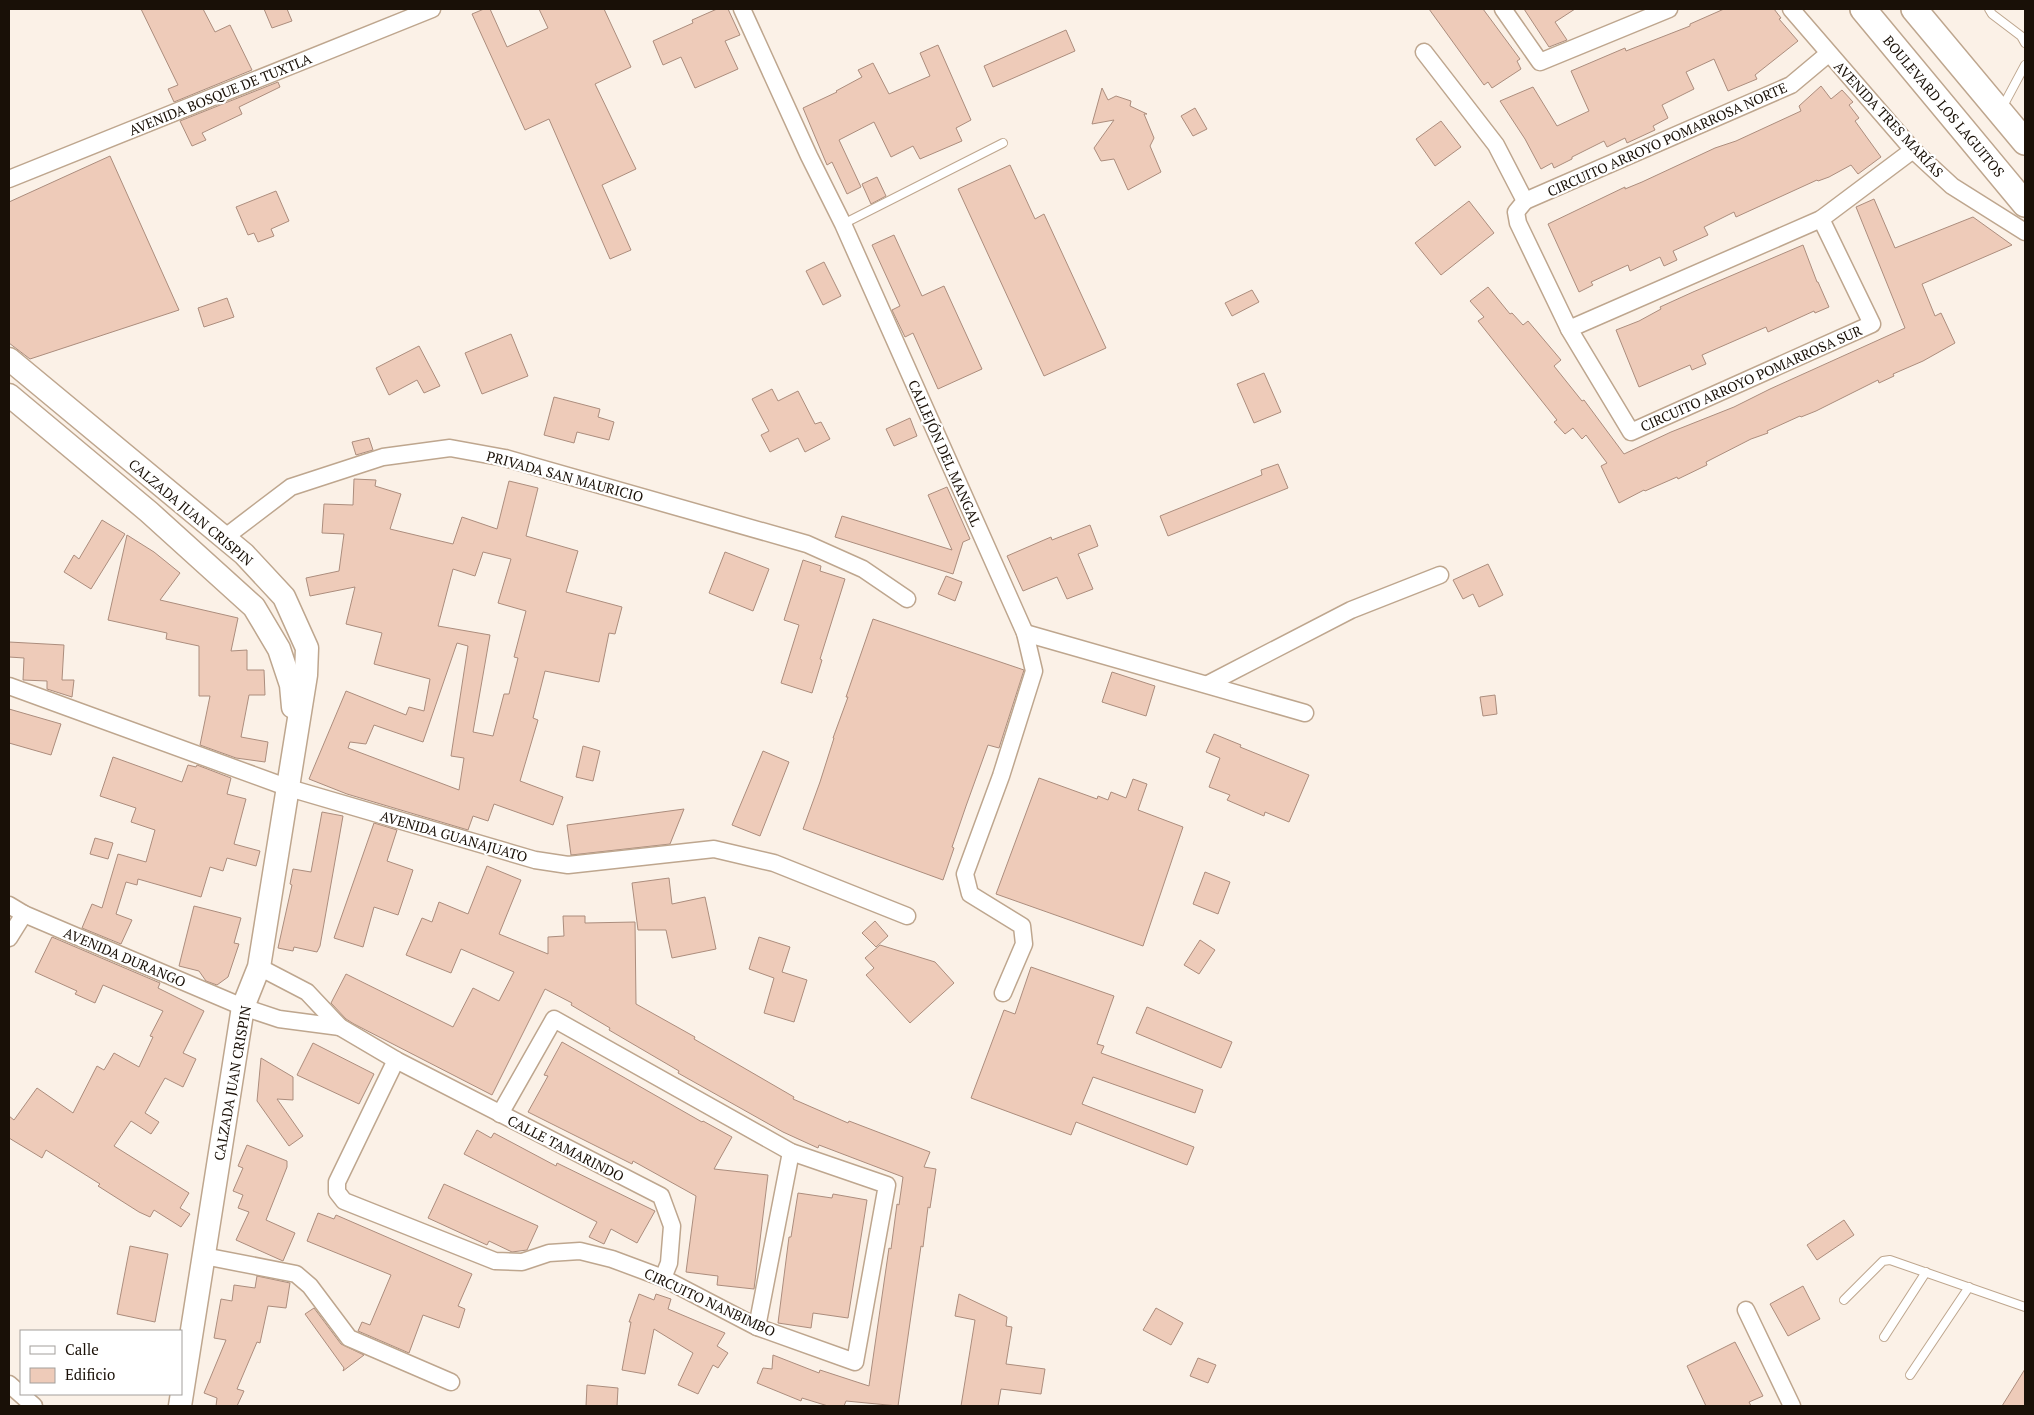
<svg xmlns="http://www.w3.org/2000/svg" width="2034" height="1415" viewBox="0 0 2034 1415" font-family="'PT Serif',serif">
<rect width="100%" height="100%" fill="#fbf1e7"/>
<g fill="#eecbb9" stroke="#ac8d7d" fill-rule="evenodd">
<path d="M 141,9 L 203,9 L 215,32 L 230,25 L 252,70 L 174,102 L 168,89 L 178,85 Z"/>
<path d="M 264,9 L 287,9 L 292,21 L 272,28 Z"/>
<path d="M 484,9 L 490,9 L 507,47 L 548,28 L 539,9 L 604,9 L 631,67 L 595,84 L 636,169 L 602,185 L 631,250 L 610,259 L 549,119 L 525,130 L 472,14 Z"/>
<path d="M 717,9 L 728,9 L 740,35 L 725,41 L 738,69 L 695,88 L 681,57 L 663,65 L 653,41 L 693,23 L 692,20 Z"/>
<path d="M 1429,9 L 1483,9 L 1520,59 L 1517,61 L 1521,69 L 1492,88 L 1488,82 L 1484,85 Z"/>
<path d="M 1524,9 L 1575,9 L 1555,22 L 1567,40 L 1549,47 Z"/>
<path d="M 1724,9 L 1774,9 L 1781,18 L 1779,19 L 1798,41 L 1755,75 L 1757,79 L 1728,91 L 1714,59 L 1686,72 L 1694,89 L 1662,105 L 1668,118 L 1653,126 L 1655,130 L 1627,143 L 1625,138 L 1607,147 L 1604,141 L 1572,157 L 1572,159 L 1554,168 L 1552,163 L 1541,169 L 1525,139 L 1500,101 L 1533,87 L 1557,126 L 1589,111 L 1571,71 L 1625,48 L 1626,51 L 1690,26 L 1690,24 Z"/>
<path d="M 1066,30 L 1075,51 L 993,87 L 984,66 Z"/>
<path d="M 938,45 L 971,120 L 956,128 L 962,141 L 920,159 L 913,146 L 891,157 L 874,122 L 839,140 L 861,187 L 847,194 L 832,162 L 827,165 L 803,108 L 837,92 L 836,91 L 862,77 L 858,70 L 873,63 L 889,94 L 930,76 L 920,53 Z"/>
<path d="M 278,82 L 280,87 L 239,107 L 242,114 L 202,133 L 206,140 L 192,146 L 180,121 Z"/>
<path d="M 1821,86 L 1831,99 L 1842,90 L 1853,102 L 1849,105 L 1859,118 L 1855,121 L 1881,157 L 1858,174 L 1851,165 L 1829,177 L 1818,181 L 1817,180 L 1736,217 L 1734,212 L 1704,227 L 1708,235 L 1673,251 L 1677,260 L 1664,266 L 1660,257 L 1630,271 L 1628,265 L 1591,282 L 1593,285 L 1579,292 L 1548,224 L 1625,187 L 1625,189 L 1642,182 L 1715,148 L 1736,141 L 1801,111 L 1799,106 Z"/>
<path d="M 1102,88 L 1108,100 L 1116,96 L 1131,101 L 1130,106 L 1147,114 L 1144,114 L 1154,138 L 1150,146 L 1161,172 L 1128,190 L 1114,159 L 1101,161 L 1094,148 L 1114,120 L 1092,124 Z"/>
<path d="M 1195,108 L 1207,129 L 1193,136 L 1181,116 Z"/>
<path d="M 1441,121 L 1461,147 L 1435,166 L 1416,139 Z"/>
<path d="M 110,156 L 179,310 L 30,359 L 9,343 L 9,202 Z"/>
<path d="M 1010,165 L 1035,219 L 1044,214 L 1106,348 L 1044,376 L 958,189 Z"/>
<path d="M 877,177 L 886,196 L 871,204 L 862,184 Z"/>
<path d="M 276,191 L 289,221 L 271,229 L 274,236 L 258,242 L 254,233 L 248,235 L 236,207 Z"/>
<path d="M 1874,199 L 1895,248 L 1973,217 L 2012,245 L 1922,284 L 1935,316 L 1941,313 L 1955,343 L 1923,361 L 1893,374 L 1894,376 L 1879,383 L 1878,380 L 1816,411 L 1801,417 L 1800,416 L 1767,431 L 1768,433 L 1751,439 L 1706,462 L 1707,465 L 1678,479 L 1677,477 L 1645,491 L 1644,490 L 1619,503 L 1601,466 L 1607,463 L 1586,435 L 1582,439 L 1573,428 L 1565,434 L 1554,422 L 1557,420 L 1478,321 L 1484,317 L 1470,301 L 1488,287 L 1510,314 L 1512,313 L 1523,325 L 1528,321 L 1561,360 L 1554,366 L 1582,401 L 1584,400 L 1624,454 L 1671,432 L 1734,407 L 1770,389 L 1905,328 L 1856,207 Z"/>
<path d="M 1469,201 L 1494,233 L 1441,275 L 1415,243 Z"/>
<path d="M 894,235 L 922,296 L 944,286 L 982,369 L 938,389 L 913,333 L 905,337 L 892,310 L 900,306 L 872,245 Z"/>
<path d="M 1803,245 L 1817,282 L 1818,282 L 1829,307 L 1815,313 L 1814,311 L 1768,332 L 1766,327 L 1702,355 L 1706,364 L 1692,370 L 1690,365 L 1639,387 L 1616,330 L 1639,321 L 1661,309 L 1660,307 L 1693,292 Z"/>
<path d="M 824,262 L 841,296 L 823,305 L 806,271 Z"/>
<path d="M 1252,290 L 1259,302 L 1232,316 L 1225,303 Z"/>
<path d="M 227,298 L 234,317 L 204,327 L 198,308 Z"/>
<path d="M 511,334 L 528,376 L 482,394 L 465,353 Z"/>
<path d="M 419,346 L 440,386 L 424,393 L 417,380 L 389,395 L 376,368 Z"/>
<path d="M 1264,373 L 1281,412 L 1254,423 L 1237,384 Z"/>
<path d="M 772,389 L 778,401 L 798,391 L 815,424 L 821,422 L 830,439 L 805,452 L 798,438 L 770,452 L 761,435 L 769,431 L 752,399 Z"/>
<path d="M 554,397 L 600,409 L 598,417 L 614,422 L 609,440 L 577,432 L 574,443 L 544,435 Z"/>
<path d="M 910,418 L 917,436 L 894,446 L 886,429 Z"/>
<path d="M 369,438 L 373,450 L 356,455 L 352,442 Z"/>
<path d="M 1278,464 L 1288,488 L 1168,536 L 1160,516 L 1262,475 L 1261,470 Z"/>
<path d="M 354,479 L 376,480 L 375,486 L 401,494 L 390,529 L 453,544 L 462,517 L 497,529 L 509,481 L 538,488 L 526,536 L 578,551 L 566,592 L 622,607 L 615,634 L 609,633 L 599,682 L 545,671 L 533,718 L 538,720 L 520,781 L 563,797 L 553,825 L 494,804 L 488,821 L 473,816 L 468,830 L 347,794 L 309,779 L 346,691 L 406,715 L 409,707 L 424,711 L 430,679 L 374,664 L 382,633 L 346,624 L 355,587 L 310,596 L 306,578 L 339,571 L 344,534 L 322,533 L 324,504 L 353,505 ZM 483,552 L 511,559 L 498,603 L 526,611 L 514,657 L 518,658 L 509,694 L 504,694 L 493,736 L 473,732 L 490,635 L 438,626 L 453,569 L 475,576 ZM 457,643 L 468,646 L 451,756 L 464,758 L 459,790 L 348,748 L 350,742 L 366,744 L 374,725 L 423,742 Z"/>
<path d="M 947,487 L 970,539 L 963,542 L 953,574 L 835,537 L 842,516 L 952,550 L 928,495 Z"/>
<path d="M 102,520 L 125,534 L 91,589 L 64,572 L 74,555 L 79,559 Z"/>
<path d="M 1090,525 L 1098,546 L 1078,554 L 1093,589 L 1067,599 L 1057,577 L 1023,591 L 1007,556 L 1051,537 L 1052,540 Z"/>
<path d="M 127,535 L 154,552 L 180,573 L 160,600 L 238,618 L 231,651 L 247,650 L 247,670 L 264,670 L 265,695 L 249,695 L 241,737 L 268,742 L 265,762 L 236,758 L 200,745 L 210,696 L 199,696 L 199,646 L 166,639 L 167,633 L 108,620 Z"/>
<path d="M 725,552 L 769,569 L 753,611 L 709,593 Z"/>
<path d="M 803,560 L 821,566 L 820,571 L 845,579 L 820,659 L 822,660 L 812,693 L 781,683 L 799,625 L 784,620 Z"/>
<path d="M 1488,564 L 1503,595 L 1479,607 L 1473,594 L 1463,599 L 1453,580 Z"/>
<path d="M 946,576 L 962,582 L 955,601 L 938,594 Z"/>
<path d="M 873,619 L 1024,670 L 999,748 L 988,745 L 966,806 L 952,847 L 954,848 L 943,880 L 803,829 L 820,782 L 834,738 L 833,738 L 848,697 L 846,697 Z"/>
<path d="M 9,642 L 64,645 L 62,680 L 74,680 L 72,697 L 47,689 L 47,681 L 23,680 L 24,658 L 9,657 Z"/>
<path d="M 1112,672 L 1155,686 L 1146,716 L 1102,702 Z"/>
<path d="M 1495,695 L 1497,714 L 1483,716 L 1480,697 Z"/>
<path d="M 9,709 L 61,724 L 51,755 L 9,743 Z"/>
<path d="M 1214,734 L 1241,745 L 1240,747 L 1309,775 L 1289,822 L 1265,812 L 1264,816 L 1227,800 L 1230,795 L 1209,787 L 1220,758 L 1206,752 Z"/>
<path d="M 583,746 L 600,751 L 593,781 L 576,777 Z"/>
<path d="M 763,751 L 789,762 L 760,836 L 732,825 Z"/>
<path d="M 113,757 L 182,782 L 188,765 L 196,767 L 197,765 L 231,778 L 227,794 L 246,799 L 234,844 L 260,851 L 256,866 L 227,858 L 223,871 L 210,867 L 201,897 L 138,879 L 137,885 L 126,882 L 116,914 L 132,920 L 121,944 L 82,928 L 92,904 L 102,908 L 118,854 L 146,862 L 155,830 L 131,822 L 136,808 L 100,796 Z"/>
<path d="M 1039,778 L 1097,799 L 1098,796 L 1108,800 L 1111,792 L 1126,798 L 1133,779 L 1147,784 L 1138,810 L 1183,827 L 1143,946 L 996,894 Z"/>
<path d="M 684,809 L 670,844 L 571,855 L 567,825 Z"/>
<path d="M 322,812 L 343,816 L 320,946 L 317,952 L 294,947 L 293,951 L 278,948 L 292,885 L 290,884 L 293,869 L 311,872 Z"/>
<path d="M 374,823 L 397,830 L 387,861 L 413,870 L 398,915 L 374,907 L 363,947 L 334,938 Z"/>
<path d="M 95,838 L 113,843 L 108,859 L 90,854 Z"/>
<path d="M 487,866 L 521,880 L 499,934 L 548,954 L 548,937 L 564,936 L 563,916 L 585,916 L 585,923 L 635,922 L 636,1004 L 695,1037 L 694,1039 L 794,1097 L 793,1099 L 848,1123 L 849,1121 L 930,1152 L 924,1167 L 936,1169 L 930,1208 L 928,1207 L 923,1247 L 921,1246 L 898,1406 L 846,1401 L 844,1406 L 828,1406 L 802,1398 L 801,1401 L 757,1383 L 763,1368 L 772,1369 L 773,1355 L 819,1373 L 820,1370 L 869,1386 L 889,1248 L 891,1249 L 897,1204 L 899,1205 L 903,1177 L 819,1145 L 818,1148 L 783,1132 L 678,1073 L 679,1071 L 609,1030 L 610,1028 L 571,1005 L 572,1003 L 545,989 L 492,1095 L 354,1024 L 346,1019 L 331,1003 L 346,974 L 453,1027 L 473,988 L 499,1001 L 514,972 L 461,949 L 451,973 L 406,955 L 422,918 L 432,922 L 439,902 L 468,914 Z"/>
<path d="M 1205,872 L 1230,882 L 1218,914 L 1193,904 Z"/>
<path d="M 669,878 L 672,904 L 705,897 L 716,949 L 672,958 L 666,930 L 638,930 L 632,883 Z"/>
<path d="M 194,906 L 241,918 L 234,943 L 239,944 L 228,977 L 217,985 L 206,981 L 199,971 L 179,966 Z"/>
<path d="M 875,921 L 888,936 L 876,947 L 862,933 Z"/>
<path d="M 52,937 L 160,983 L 158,988 L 204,1011 L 183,1053 L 196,1059 L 183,1087 L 165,1078 L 145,1113 L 159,1122 L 151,1134 L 131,1121 L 114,1146 L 189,1193 L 180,1208 L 190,1214 L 181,1227 L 154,1210 L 150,1217 L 139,1212 L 98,1186 L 100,1184 L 46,1150 L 42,1158 L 9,1138 L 9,1116 L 14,1120 L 37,1088 L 73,1113 L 97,1066 L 104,1070 L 114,1053 L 139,1067 L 153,1037 L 150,1036 L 163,1011 L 103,985 L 95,1003 L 75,994 L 77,991 L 35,972 Z"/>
<path d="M 759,937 L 790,947 L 782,972 L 807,980 L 794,1022 L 764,1013 L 774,978 L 749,969 Z"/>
<path d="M 1200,940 L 1215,950 L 1199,974 L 1184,965 Z"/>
<path d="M 880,945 L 935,962 L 954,983 L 910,1023 L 866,975 L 874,968 L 865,958 Z"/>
<path d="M 1031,967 L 1114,996 L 1097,1044 L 1104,1046 L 1101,1053 L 1203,1090 L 1195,1113 L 1093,1077 L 1082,1104 L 1194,1147 L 1187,1165 L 1076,1122 L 1071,1135 L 971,1098 L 1004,1010 L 1015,1014 Z"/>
<path d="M 1147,1007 L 1232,1042 L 1221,1068 L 1136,1033 Z"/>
<path d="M 562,1042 L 702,1122 L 703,1121 L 732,1137 L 714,1169 L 768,1175 L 754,1289 L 717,1285 L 718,1276 L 686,1272 L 696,1196 L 633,1161 L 632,1164 L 528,1112 L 548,1076 L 544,1075 Z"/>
<path d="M 313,1043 L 374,1074 L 359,1104 L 297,1075 Z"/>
<path d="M 261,1058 L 293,1077 L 293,1100 L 277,1099 L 303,1136 L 289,1146 L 257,1101 Z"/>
<path d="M 477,1130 L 491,1138 L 494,1133 L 556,1166 L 557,1163 L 655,1211 L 637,1243 L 611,1229 L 604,1244 L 589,1237 L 597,1222 L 464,1154 Z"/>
<path d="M 247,1145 L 287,1161 L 287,1167 L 266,1220 L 295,1233 L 283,1261 L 236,1240 L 249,1212 L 238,1208 L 243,1195 L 233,1191 L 243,1168 L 238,1166 Z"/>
<path d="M 444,1184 L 538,1226 L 527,1250 L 512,1252 L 489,1241 L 487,1245 L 428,1218 Z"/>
<path d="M 798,1193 L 832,1198 L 833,1194 L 867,1200 L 848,1318 L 813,1313 L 811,1328 L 778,1323 L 789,1237 L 791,1237 Z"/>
<path d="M 318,1213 L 334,1219 L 336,1215 L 472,1274 L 458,1306 L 465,1309 L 459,1328 L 423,1315 L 409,1353 L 358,1331 L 362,1322 L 370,1325 L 391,1275 L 307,1241 Z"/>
<path d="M 1844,1220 L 1854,1235 L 1817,1260 L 1807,1245 Z"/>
<path d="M 130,1246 L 168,1254 L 155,1322 L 117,1314 Z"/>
<path d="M 257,1276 L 290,1283 L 286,1308 L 268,1306 L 260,1343 L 257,1342 L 237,1389 L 244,1391 L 237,1406 L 216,1406 L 217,1398 L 204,1393 L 226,1340 L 214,1338 L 221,1299 L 232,1301 L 234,1285 L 255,1288 Z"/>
<path d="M 1803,1286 L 1820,1319 L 1788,1336 L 1770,1304 Z"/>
<path d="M 639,1294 L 654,1300 L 656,1294 L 671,1299 L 668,1309 L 725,1333 L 717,1346 L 728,1353 L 718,1368 L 713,1365 L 698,1394 L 678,1385 L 693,1353 L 654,1329 L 645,1374 L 622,1370 L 631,1322 L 629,1322 Z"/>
<path d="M 959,1294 L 1007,1317 L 1006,1326 L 1012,1327 L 1006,1364 L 1045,1369 L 1041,1394 L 1001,1389 L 998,1406 L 961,1406 L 975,1320 L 955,1316 Z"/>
<path d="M 314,1308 L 341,1344 L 364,1355 L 343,1371 L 344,1368 L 305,1314 Z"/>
<path d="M 1156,1308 L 1183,1323 L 1171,1345 L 1143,1330 Z"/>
<path d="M 1735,1342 L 1763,1396 L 1749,1402 L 1751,1406 L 1706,1406 L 1687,1366 Z"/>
<path d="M 1198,1358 L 1216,1365 L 1208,1383 L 1190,1376 Z"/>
<path d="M 2025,1369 L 2025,1406 L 2002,1406 Z"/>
<path d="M 587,1385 L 618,1388 L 617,1406 L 586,1406 Z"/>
</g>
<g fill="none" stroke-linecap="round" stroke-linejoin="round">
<defs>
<g id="service">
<path d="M 1989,9 L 1992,14 L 2021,36 L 2025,43"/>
<path d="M 2002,108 L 2025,65"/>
<path d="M 843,224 L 1003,143"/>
<path d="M 1844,1300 L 1883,1261 L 1890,1260 L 2025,1307"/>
<path d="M 1884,1337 L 1926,1272"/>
<path d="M 1910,1375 L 1969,1287"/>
</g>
<g id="minor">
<path d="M 742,9 L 809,156 L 843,224 L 1025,633 L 1034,671 L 1001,776 L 965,874 L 970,894 L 1022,926 L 1024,944 L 1003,993"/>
<path d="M 1503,9 L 1540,62 L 1669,9"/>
<path d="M 1791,9 L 1913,150 L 1952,186 L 2025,232"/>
<path d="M 1424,52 L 1496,145 L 1525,201 L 1516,212 L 1518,223 L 1569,329 L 1631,432 L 1872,324 L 1821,219"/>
<path d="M 9,179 L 432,9"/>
<path d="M 1525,201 L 1791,85 L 1828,54"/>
<path d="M 1569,329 L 1821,219 L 1913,150"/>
<path d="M 224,538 L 291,487 L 383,457 L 450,448 L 505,458 L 807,544 L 863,569 L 907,599"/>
<path d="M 1025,633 L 1305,713"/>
<path d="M 1208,684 L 1351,610 L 1440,575"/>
<path d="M 9,686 L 289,788 L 535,860 L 568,865 L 714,849 L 774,863 L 907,916"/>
<path d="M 9,905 L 24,914 L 243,1007 L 279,1019 L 340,1027"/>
<path d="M 9,938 L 24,914"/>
<path d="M 259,967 L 307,992 L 340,1027 L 396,1060 L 661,1196 L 672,1226 L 669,1263 L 663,1278"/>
<path d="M 396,1060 L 337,1182 L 337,1192 L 344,1201 L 495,1261 L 522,1262 L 549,1253 L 580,1251 L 612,1259 L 663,1278 L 757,1327 L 855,1362 L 887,1185 L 791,1152 L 554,1019 L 500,1114"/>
<path d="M 204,1256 L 296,1274 L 310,1286 L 349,1338 L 451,1382"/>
<path d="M 1746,1310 L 1792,1406"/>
<path d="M 757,1327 L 791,1152"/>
<path d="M 9,1384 L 34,1406"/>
</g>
<g id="secondary">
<path d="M 9,359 L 244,554 L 284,597 L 307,648 L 306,675 L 259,967 L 243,1007 L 180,1406"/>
<path d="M 9,395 L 149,512 L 254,607 L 279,649 L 291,685 L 293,707"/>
</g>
<g id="primary">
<path d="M 1863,9 L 2025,204"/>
<path d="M 1914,9 L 2025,142"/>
</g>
</defs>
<use href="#service" stroke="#bea68e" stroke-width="10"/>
<use href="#minor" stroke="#bea68e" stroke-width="19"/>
<use href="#secondary" stroke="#bea68e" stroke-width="25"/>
<use href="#primary" stroke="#bea68e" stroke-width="28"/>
<use href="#service" stroke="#fff" stroke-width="8"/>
<use href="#minor" stroke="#fff" stroke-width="16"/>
<use href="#secondary" stroke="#fff" stroke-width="22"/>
<use href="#primary" stroke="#fff" stroke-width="25"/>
</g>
<g text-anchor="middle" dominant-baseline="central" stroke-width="4.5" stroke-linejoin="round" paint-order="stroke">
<g font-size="14" fill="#191007" stroke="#fff">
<text transform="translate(220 94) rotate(-22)">AVENIDA BOSQUE DE TUXTLA</text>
<text transform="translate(1944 106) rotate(50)">BOULEVARD LOS LAGUITOS</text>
<text transform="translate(1889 119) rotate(47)">AVENIDA TRES MARÍAS</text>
<text transform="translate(1667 139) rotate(-24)">CIRCUITO ARROYO POMARROSA NORTE</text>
<text transform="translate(1751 378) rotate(-24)">CIRCUITO ARROYO POMARROSA SUR</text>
<text transform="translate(945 453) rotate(66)">CALLEJÓN DEL MANGAL</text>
<text transform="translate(565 476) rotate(15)">PRIVADA SAN MAURICIO</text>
<text transform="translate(191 512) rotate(40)">CALZADA JUAN CRISPIN</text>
<text transform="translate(454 836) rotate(16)">AVENIDA GUANAJUATO</text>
<text transform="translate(125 957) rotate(23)">AVENIDA DURANGO</text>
<text transform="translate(232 1083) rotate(-80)">CALZADA JUAN CRISPIN</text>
<text transform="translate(566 1148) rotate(27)">CALLE TAMARINDO</text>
<text transform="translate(710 1302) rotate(25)">CIRCUITO NANBIMBO</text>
</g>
</g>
<rect width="2034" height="1415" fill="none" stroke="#191007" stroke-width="20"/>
<rect x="20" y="1330" width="162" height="65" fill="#ffffff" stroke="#a39f9c"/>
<rect x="30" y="1346" width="25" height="8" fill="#ffffff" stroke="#a39f9c"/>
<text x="65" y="1355" font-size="15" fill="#191007">Calle</text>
<rect x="30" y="1368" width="25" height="15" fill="#eecbb9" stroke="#a39f9c"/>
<text x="65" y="1380" font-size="15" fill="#191007">Edificio</text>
</svg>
